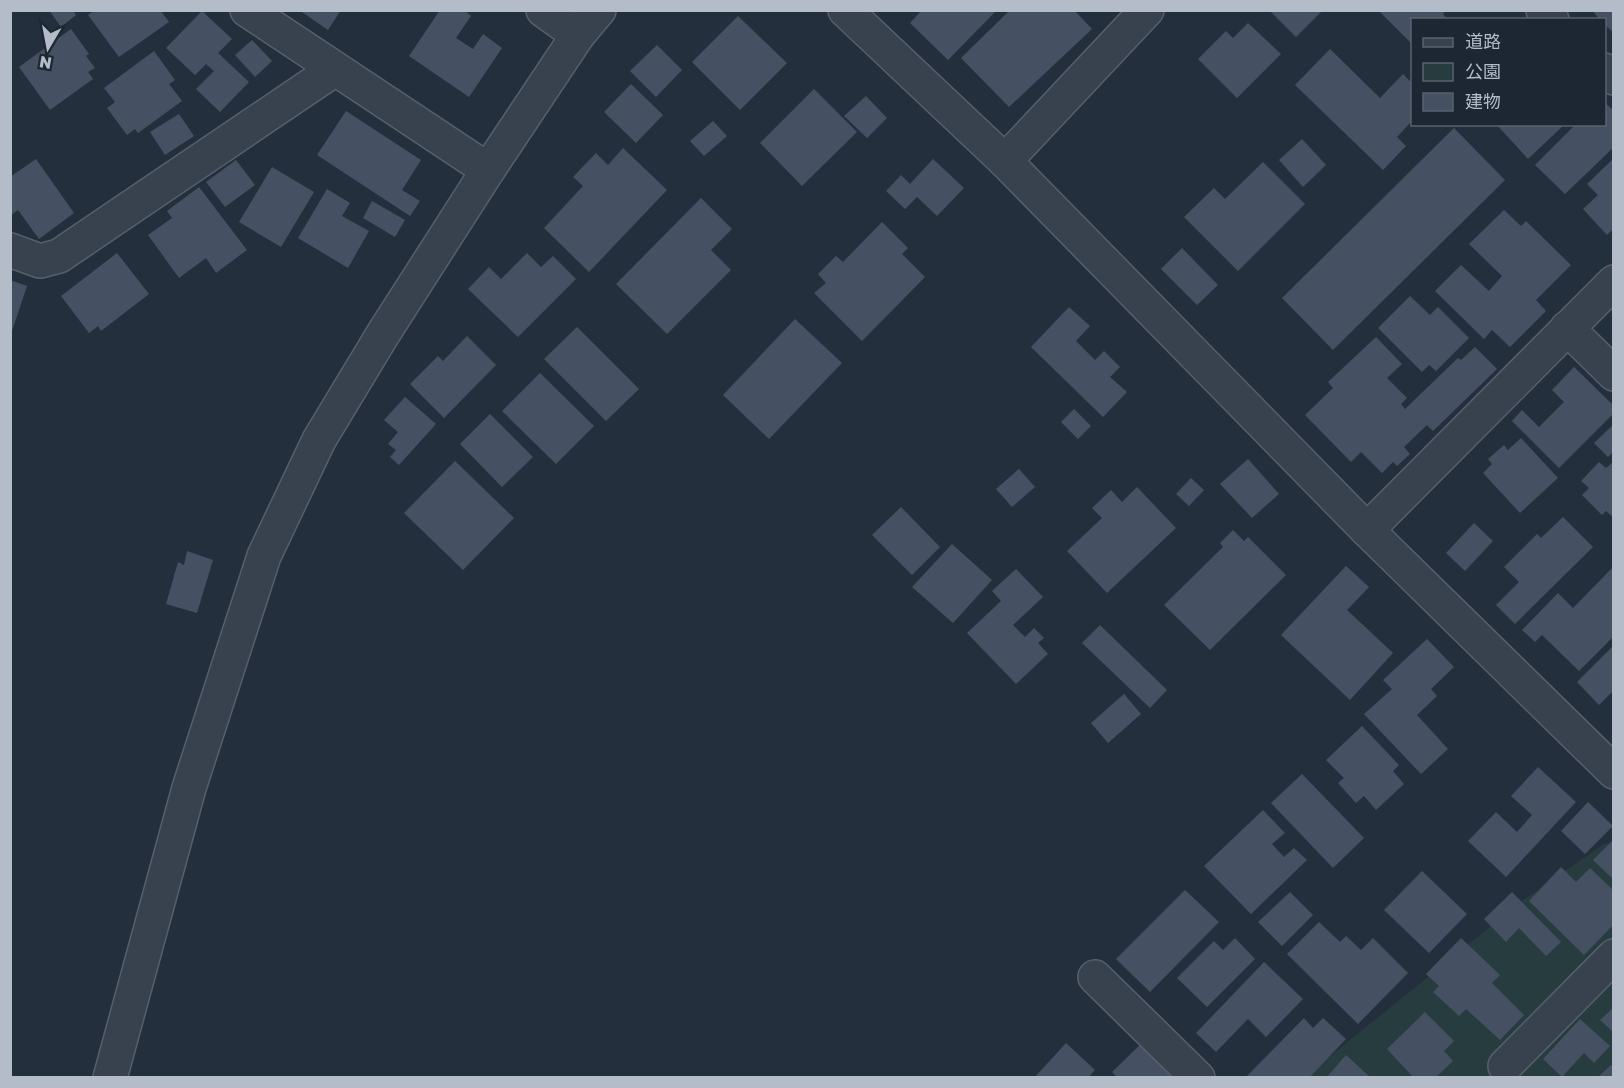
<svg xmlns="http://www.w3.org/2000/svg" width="1624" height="1088" viewBox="0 0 1624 1088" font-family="'Golos Text','Noto Sans JP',sans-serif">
<rect width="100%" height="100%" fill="#242f3e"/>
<path fill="#263c3f" d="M 1613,843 L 1613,1077 L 1303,1078 L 1523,900 L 1604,844 Z"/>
<g fill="#455162">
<path d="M 49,10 L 73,10 L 76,15 L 61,27 Z"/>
<path d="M 95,10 L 160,10 L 169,22 L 119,57 L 88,15 Z"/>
<path d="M 299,10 L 341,10 L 328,30 Z"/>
<path d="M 440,10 L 464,10 L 471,16 L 456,38 L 473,49 L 483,34 L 502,48 L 469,97 L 409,56 Z"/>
<path d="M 922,10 L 994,10 L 995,12 L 948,60 L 910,23 Z"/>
<path d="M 1010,10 L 1074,10 L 1092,29 L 1009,107 L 961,58 Z"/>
<path d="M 1269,10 L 1323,10 L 1296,37 Z"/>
<path d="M 1382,10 L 1446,10 L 1443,14 L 1448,20 L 1412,20 L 1412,44 L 1380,12 Z"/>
<path d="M 1592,10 L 1614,10 L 1614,33 L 1604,24 L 1604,20 L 1600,20 Z"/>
<path d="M 202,11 L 232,39 L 218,53 L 249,82 L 220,112 L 196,89 L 214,71 L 206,64 L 195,75 L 166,48 Z"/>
<path d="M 738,16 L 787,63 L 740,110 L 692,62 Z"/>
<path d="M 1248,23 L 1281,54 L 1237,98 L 1198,59 L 1226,31 L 1233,38 Z"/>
<path d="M 71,29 L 89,54 L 86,56 L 95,68 L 88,72 L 93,79 L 50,110 L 19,67 Z"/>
<path d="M 252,40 L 272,61 L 255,77 L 235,55 Z"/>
<path d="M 657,45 L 682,70 L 656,97 L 630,71 Z"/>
<path d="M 1330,49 L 1380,98 L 1403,74 L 1412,83 L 1412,121 L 1397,137 L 1406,146 L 1383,170 L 1295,85 Z"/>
<path d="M 154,51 L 175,80 L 169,84 L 182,101 L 138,133 L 135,129 L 127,135 L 107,108 L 115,102 L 104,88 Z"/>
<path d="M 631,84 L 663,115 L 636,143 L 604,112 Z"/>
<path d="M 814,89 L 857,132 L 802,186 L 760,143 Z"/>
<path d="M 866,96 L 887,118 L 867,138 L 844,116 Z"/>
<path d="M 1604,102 L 1614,111 L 1614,147 L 1565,194 L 1535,165 L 1576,124 L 1604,124 Z"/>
<path d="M 346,111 L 421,160 L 402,190 L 420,201 L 410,216 L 317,155 Z"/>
<path d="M 179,114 L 194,136 L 165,155 L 150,132 Z"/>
<path d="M 713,121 L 727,136 L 704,156 L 690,141 Z"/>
<path d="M 1496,124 L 1565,124 L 1528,159 Z"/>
<path d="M 1454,128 L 1505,180 L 1333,350 L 1282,298 Z"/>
<path d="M 1302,139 L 1326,165 L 1303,187 L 1279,160 Z"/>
<path d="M 623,148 L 667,190 L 589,272 L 544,228 L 583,186 L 573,177 L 596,153 L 608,165 Z"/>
<path d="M 1614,158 L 1614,228 L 1607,235 L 1583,209 L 1598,195 L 1587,184 Z"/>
<path d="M 36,159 L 74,213 L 39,239 L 18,210 L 10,216 L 10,177 Z"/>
<path d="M 933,159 L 964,188 L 937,216 L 917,197 L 905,209 L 886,191 L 901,175 L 910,184 Z"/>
<path d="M 236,160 L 255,185 L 225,207 L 206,182 Z"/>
<path d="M 1263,162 L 1305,204 L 1238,271 L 1184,217 L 1214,188 L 1225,199 Z"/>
<path d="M 272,167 L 314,192 L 281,247 L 239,222 Z"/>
<path d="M 199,187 L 247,250 L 216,273 L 206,258 L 179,278 L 148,235 L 172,218 L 167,211 Z"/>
<path d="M 327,189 L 350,203 L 342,216 L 369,231 L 348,268 L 298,238 Z"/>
<path d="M 701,198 L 732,229 L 711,250 L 731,270 L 667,334 L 616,284 Z"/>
<path d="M 372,201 L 405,220 L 395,237 L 363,218 Z"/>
<path d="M 1504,210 L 1521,226 L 1526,221 L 1571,265 L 1536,300 L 1546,311 L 1510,347 L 1492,330 L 1484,339 L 1435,291 L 1461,265 L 1489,291 L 1502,276 L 1469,244 Z"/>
<path d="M 882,222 L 908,248 L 902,254 L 925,277 L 862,341 L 814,293 L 826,283 L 818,274 L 836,256 L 843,262 Z"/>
<path d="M 1182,248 L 1218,285 L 1197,305 L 1161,269 Z"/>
<path d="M 117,253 L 149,294 L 101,331 L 98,326 L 89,333 L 61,296 Z"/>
<path d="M 527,253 L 541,267 L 553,256 L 576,279 L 518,337 L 468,289 L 489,267 L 501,279 Z"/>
<path d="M 10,280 L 27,286 L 11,334 L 10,334 Z"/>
<path d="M 1410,296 L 1430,315 L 1438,307 L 1469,338 L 1436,371 L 1429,365 L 1422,372 L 1378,328 Z"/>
<path d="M 1069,307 L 1090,326 L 1076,341 L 1095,360 L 1104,351 L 1120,367 L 1110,377 L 1127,392 L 1103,417 L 1031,347 Z"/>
<path d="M 795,319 L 842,363 L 769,439 L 723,395 Z"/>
<path d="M 577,327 L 639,389 L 606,421 L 544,359 Z"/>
<path d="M 467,336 L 496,365 L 444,418 L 410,384 L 438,356 L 443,361 Z"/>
<path d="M 1376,337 L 1402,364 L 1387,378 L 1407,398 L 1401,404 L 1405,409 L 1458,358 L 1461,360 L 1475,347 L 1497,369 L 1433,431 L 1427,425 L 1404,447 L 1410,454 L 1397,466 L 1393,462 L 1382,473 L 1361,452 L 1351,462 L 1305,415 L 1333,388 L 1328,382 Z"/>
<path d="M 1574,367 L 1614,406 L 1614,413 L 1559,468 L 1512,421 L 1522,410 L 1539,427 L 1564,402 L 1552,390 Z"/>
<path d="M 540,373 L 594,426 L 556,464 L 502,411 Z"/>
<path d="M 405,397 L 436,424 L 399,465 L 390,457 L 396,450 L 388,444 L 398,432 L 384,420 Z"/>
<path d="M 1074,409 L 1091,426 L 1078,439 L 1061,422 Z"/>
<path d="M 490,414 L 533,457 L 502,487 L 460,444 Z"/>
<path d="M 1614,424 L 1614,451 L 1608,457 L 1594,443 Z"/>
<path d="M 1521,438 L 1558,478 L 1520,513 L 1483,473 L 1492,464 L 1488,459 L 1504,445 L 1508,450 Z"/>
<path d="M 1248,459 L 1279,494 L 1252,518 L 1220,484 Z"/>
<path d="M 455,461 L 514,518 L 463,570 L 404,513 Z"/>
<path d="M 1614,461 L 1614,518 L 1606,511 L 1602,515 L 1582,495 L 1589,488 L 1581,481 L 1599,462 L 1606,468 Z"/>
<path d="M 1019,469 L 1035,487 L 1012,507 L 996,489 Z"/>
<path d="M 1191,478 L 1204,490 L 1189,506 L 1176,494 Z"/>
<path d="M 1137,487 L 1176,528 L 1107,593 L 1067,551 L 1102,518 L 1092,508 L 1111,490 L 1122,502 Z"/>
<path d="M 901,507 L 940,547 L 912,575 L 872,535 Z"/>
<path d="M 1563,517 L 1593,547 L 1515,624 L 1496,605 L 1519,582 L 1504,567 L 1537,534 L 1541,538 Z"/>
<path d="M 1474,523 L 1493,541 L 1465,571 L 1446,553 Z"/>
<path d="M 1233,530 L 1244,541 L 1248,537 L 1286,575 L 1210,650 L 1164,605 L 1223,547 L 1220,543 Z"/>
<path d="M 952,544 L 992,580 L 953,623 L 912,587 Z"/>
<path d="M 187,551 L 213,560 L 197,613 L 166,604 L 178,562 L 184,565 Z"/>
<path d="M 1346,566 L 1369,587 L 1347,610 L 1393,653 L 1350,700 L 1281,635 Z"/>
<path d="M 1614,566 L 1614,636 L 1579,671 L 1542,635 L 1535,642 L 1522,630 L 1558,593 L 1573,608 Z"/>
<path d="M 1016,569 L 1043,597 L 1013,625 L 1025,637 L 1034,628 L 1044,638 L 1038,643 L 1048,654 L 1016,684 L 967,633 L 1001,601 L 992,591 Z"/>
<path d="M 1100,625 L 1167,690 L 1150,708 L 1082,643 Z"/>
<path d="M 1427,639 L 1454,667 L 1431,689 L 1437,696 L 1417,715 L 1448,749 L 1421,774 L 1364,714 L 1392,689 L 1383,680 Z"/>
<path d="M 1614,645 L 1614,690 L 1599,705 L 1577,682 Z"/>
<path d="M 1124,694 L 1141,714 L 1108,743 L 1091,723 Z"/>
<path d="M 1362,726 L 1399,765 L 1393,771 L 1404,784 L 1376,810 L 1364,796 L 1356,803 L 1338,783 L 1344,778 L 1326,760 Z"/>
<path d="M 1538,767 L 1576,802 L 1506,877 L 1468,841 L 1496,812 L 1517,832 L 1532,815 L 1511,796 Z"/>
<path d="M 1302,774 L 1364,838 L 1333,868 L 1271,803 Z"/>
<path d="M 1588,802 L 1613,826 L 1585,854 L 1561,831 Z"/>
<path d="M 1263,810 L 1285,833 L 1272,844 L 1284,857 L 1294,848 L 1307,860 L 1251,914 L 1204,866 Z"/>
<path d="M 1614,839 L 1614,880 L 1593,860 Z"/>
<path d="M 1561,867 L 1576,882 L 1590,868 L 1614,891 L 1614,924 L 1584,955 L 1529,901 Z"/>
<path d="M 1422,871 L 1467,914 L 1429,953 L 1384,910 Z"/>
<path d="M 1185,890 L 1219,922 L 1150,992 L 1116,959 Z"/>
<path d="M 1290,892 L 1313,915 L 1282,946 L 1258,922 Z"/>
<path d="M 1512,892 L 1561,942 L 1546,956 L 1519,928 L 1506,942 L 1484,919 Z"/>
<path d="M 1319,922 L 1340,942 L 1346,936 L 1361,950 L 1373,938 L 1408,973 L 1358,1024 L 1287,954 Z"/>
<path d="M 1235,938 L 1255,959 L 1207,1007 L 1177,978 L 1214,941 L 1223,950 Z"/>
<path d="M 1461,938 L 1500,975 L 1492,983 L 1524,1015 L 1500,1040 L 1466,1009 L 1459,1016 L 1433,992 L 1439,986 L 1426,974 Z"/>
<path d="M 1264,962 L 1303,999 L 1266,1037 L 1248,1019 L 1216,1052 L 1196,1033 Z"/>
<path d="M 1614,1007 L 1614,1033 L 1600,1020 Z"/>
<path d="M 1425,1012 L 1454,1041 L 1444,1051 L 1453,1061 L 1435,1078 L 1414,1078 L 1387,1049 Z"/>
<path d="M 1304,1018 L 1313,1028 L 1323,1018 L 1346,1039 L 1309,1078 L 1245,1078 Z"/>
<path d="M 1580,1019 L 1610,1046 L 1594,1063 L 1584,1053 L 1562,1077 L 1543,1059 Z"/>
<path d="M 1143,1042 L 1177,1078 L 1118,1078 L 1112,1072 Z"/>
<path d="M 1066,1043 L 1095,1070 L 1088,1078 L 1034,1078 Z"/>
<path d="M 1346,1055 L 1371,1078 L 1326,1078 Z"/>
<path d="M 1611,1065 L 1614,1069 L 1614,1078 L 1597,1078 Z"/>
</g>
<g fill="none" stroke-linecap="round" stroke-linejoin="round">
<defs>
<g id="minor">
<path d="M 247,10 L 488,170"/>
<path d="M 1543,10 L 1552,20"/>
<path d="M 1604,70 L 1614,78"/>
<path d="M 1005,161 L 1147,10"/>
<path d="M 10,250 L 40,261 L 59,256 L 335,69"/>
<path d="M 1567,328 L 1614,374"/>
<path d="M 1367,530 L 1614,282"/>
<path d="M 1095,977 L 1198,1078"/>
<path d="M 1505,1066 L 1614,956"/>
</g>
<g id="tertiary">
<path d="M 543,10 L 578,35"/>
<path d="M 845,10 L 1005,161 L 1367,530 L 1614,772"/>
<path d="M 110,1078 L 189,788 L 264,556 L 319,440 L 383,334 L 488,170 L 578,35 L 599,10"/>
</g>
</defs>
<use href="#minor" stroke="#565f6c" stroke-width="36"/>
<use href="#tertiary" stroke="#565f6c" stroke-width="36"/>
<use href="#minor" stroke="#38414e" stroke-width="33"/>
<use href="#tertiary" stroke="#38414e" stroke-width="33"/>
</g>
<rect width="1624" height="1088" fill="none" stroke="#b4bcc9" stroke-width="24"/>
<rect x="1411" y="18" width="195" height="108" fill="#1d2633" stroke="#59626f" stroke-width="1.5"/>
<rect x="1423" y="38" width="30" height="9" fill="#38414e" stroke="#59626f" stroke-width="1.5"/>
<text x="1465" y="48" font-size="18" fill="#b4bcc9">道路</text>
<rect x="1423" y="63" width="30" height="18" fill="#263c3f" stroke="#59626f" stroke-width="1.5"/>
<text x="1465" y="78" font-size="18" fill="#b4bcc9">公園</text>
<rect x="1423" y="93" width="30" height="18" fill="#455162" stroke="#59626f" stroke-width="1.5"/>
<text x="1465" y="108" font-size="18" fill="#b4bcc9">建物</text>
<g transform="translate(48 48) rotate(190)" stroke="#1d2633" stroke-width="4.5" paint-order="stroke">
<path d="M0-4.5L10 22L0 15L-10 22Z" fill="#b4bcc9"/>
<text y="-9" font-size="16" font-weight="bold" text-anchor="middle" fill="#b4bcc9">N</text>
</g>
</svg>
